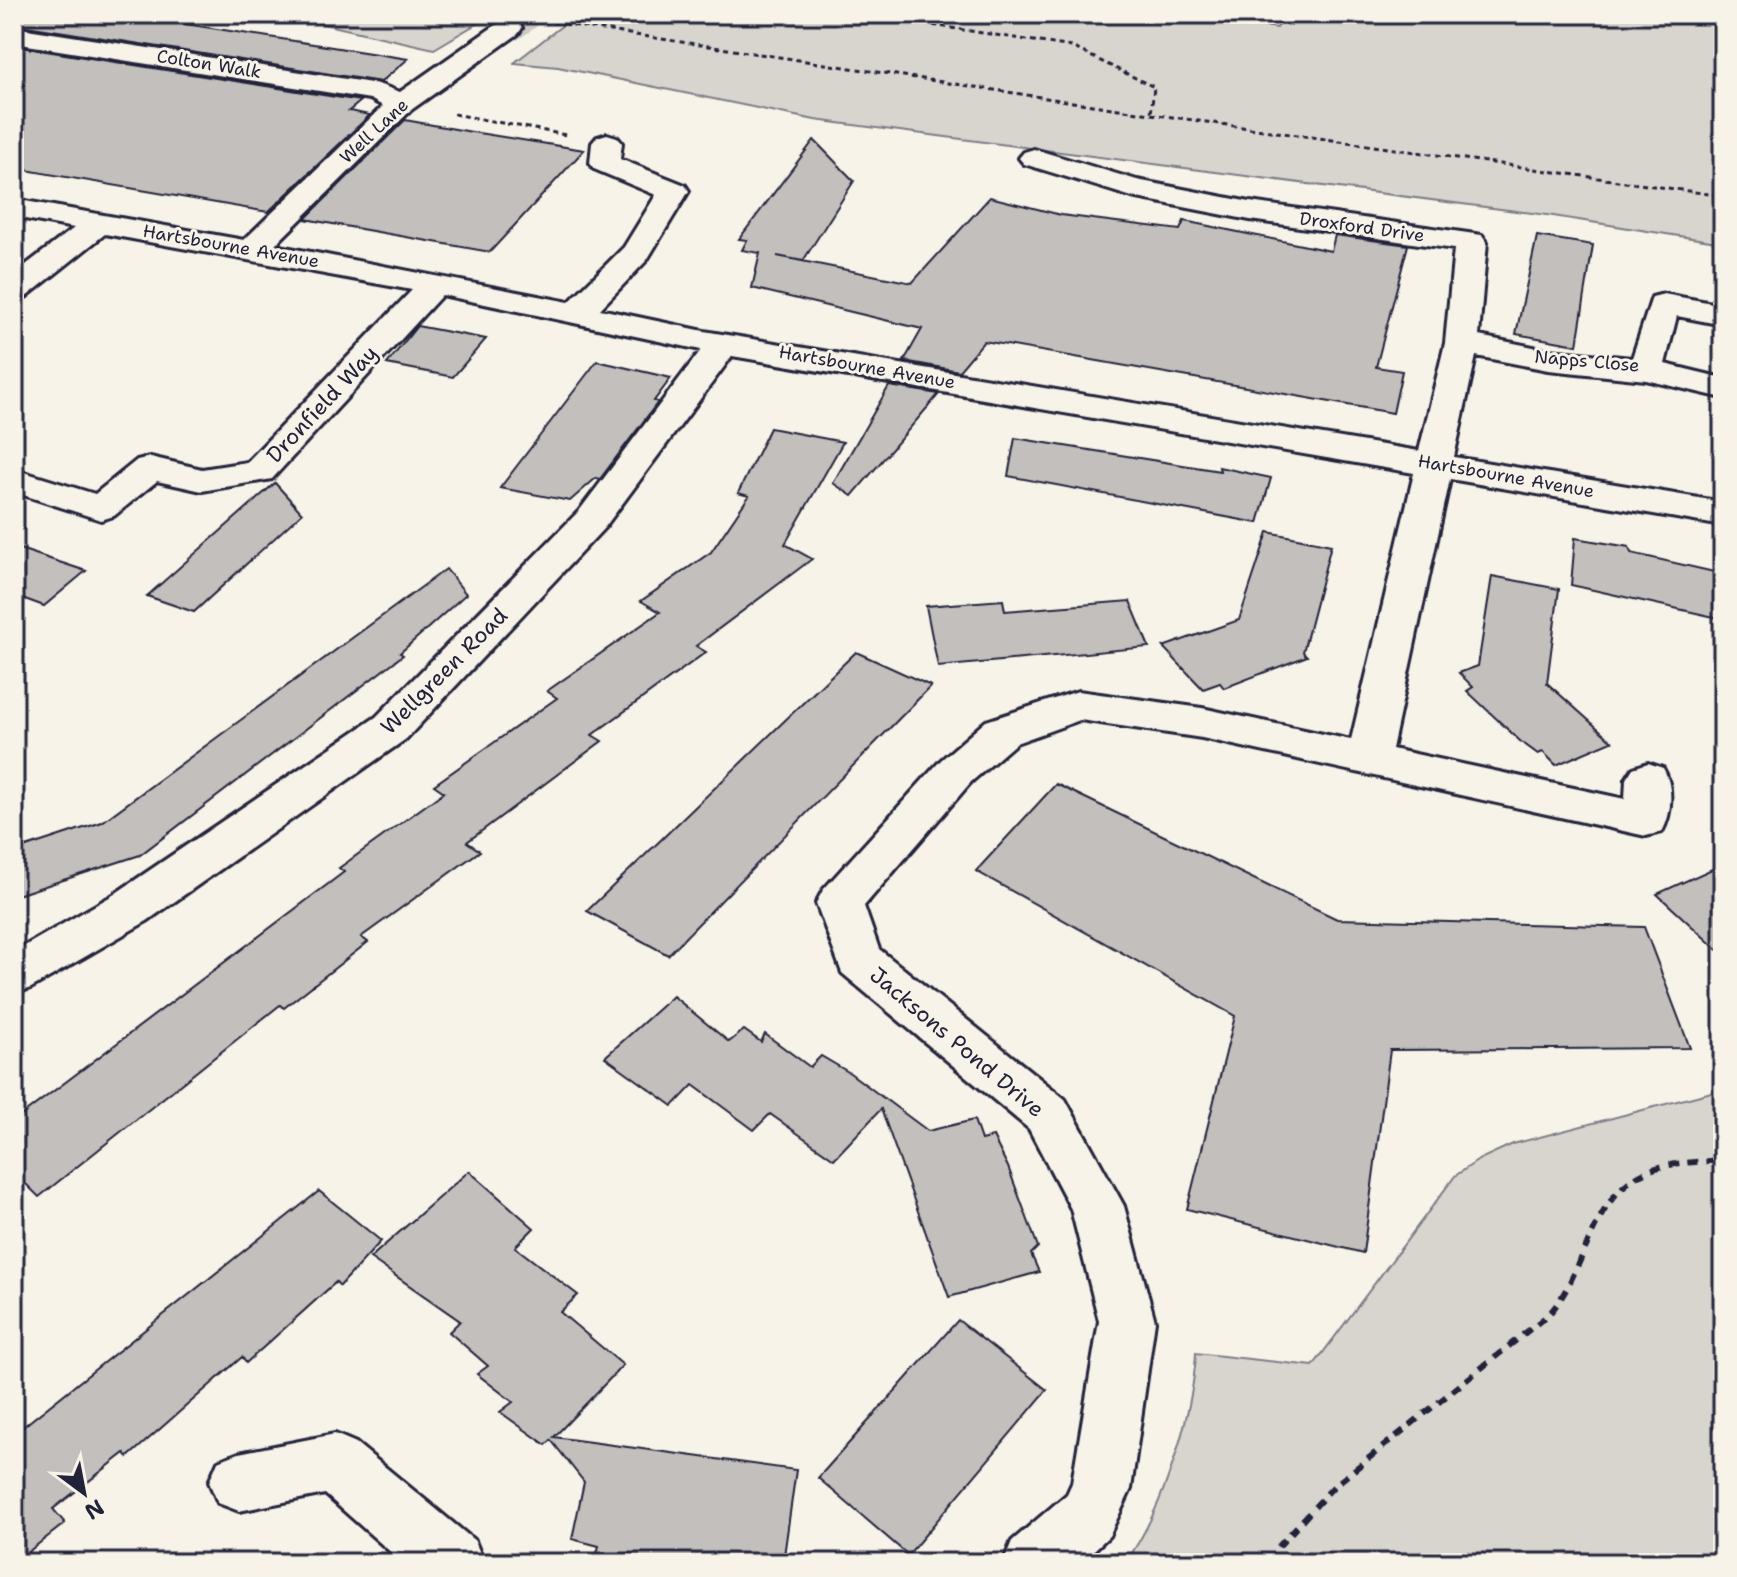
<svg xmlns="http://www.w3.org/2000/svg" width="1737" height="1577" viewBox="0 0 1737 1577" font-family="'Shantell Sans',sans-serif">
<rect width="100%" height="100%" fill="#f7f3e8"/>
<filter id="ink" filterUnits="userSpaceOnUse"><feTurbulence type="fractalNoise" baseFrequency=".0125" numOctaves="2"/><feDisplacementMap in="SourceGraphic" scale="16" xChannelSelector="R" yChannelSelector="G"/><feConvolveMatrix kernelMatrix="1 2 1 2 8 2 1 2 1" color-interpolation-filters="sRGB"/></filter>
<g filter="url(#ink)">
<g fill="#d8d5cf" stroke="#7d7c85" stroke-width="2">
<path d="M 279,14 L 493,14 L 434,49 Z"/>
<path d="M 577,14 L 1180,14 L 1277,28 L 1284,14 L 1723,14 L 1723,243 L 1547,215 L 815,120 L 558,67 L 514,63 Z"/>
<path d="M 1723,1089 L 1723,1563 L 1125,1563 C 1162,1513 1193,1415 1196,1353 L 1313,1366 L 1455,1176 L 1480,1159 L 1513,1144 Z"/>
</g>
<g fill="#c2bfbd" stroke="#22223b" stroke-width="2">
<path d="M 14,14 L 122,14 L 408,59 L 381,82 L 14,24 Z"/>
<path d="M 14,46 L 361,101 L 349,111 L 370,115 L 268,212 L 14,168 Z"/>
<path d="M 405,120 L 472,132 L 584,150 L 490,252 L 305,219 Z"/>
<path d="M 814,140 L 854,181 L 803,261 L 777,256 L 912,283 L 990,197 L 1061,215 L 1180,230 L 1184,221 L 1331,251 L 1335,235 L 1408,245 L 1376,367 L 1402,371 L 1393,413 L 984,341 L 959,371 L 904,361 L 922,329 L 752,288 L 760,253 L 742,250 L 747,240 L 739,239 Z"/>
<path d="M 1537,236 L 1593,245 L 1577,345 L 1516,334 Z"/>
<path d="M 417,326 L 486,339 L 453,377 L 387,364 Z"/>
<path d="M 597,361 L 671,378 L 654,401 L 658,402 L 600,479 L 596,478 L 570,501 L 500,488 Z"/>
<path d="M 889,386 L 939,394 L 852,496 L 833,483 Z"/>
<path d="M 770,428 L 843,442 L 785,544 L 812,559 L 696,646 L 706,652 L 592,735 L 602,741 L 467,842 L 480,851 L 361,937 L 368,942 L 284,1008 L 280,1005 L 39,1197 L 14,1172 L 14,1121 L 344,872 L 339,868 L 444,792 L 434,785 L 557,698 L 547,691 L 660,612 L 641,601 L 711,552 L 749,496 L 738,493 Z"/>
<path d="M 1015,438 L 1220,471 L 1219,467 L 1271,478 L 1258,523 L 1008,476 Z"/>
<path d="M 275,483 L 302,513 L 194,612 L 147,596 Z"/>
<path d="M 1268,532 L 1331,545 L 1303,652 L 1307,656 L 1224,688 L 1220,683 L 1203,689 L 1163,647 L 1239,620 Z"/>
<path d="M 1575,538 L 1629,547 L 1631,553 L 1723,574 L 1723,619 L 1571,585 Z"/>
<path d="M 14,547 L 86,571 L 44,606 L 14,595 Z"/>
<path d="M 446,569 L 466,594 L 400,653 L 403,655 L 140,855 L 14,896 L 14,851 L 102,822 Z"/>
<path d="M 1492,576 L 1559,589 L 1547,683 L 1612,741 L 1556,765 L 1543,752 L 1538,754 L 1520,741 L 1467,691 L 1473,687 L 1459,673 L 1478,666 Z"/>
<path d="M 1003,600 L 1005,611 L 1130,601 L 1149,647 L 938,667 L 926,606 Z"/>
<path d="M 856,652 L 931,686 L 668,955 L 587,911 Z"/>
<path d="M 1056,784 L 1337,919 L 1644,927 L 1690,1048 L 1390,1050 L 1363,1253 L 1187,1209 L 1235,1016 L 976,871 Z"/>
<path d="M 1723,864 L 1723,955 L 1657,894 Z"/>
<path d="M 673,996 L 729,1042 L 744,1030 L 761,1042 L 765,1034 L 810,1067 L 821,1056 L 850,1073 L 928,1131 L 974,1120 L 981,1140 L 993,1137 L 1008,1167 L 1038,1247 L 1031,1254 L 1039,1272 L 949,1297 L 881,1109 L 834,1159 L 770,1114 L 754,1130 L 693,1085 L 673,1106 L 605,1057 Z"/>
<path d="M 469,1171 L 534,1228 L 515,1247 L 578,1295 L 560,1312 L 623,1365 L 554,1437 L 796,1470 L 783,1563 L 707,1563 L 596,1556 L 599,1546 L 572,1539 L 584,1482 L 551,1440 L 546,1445 L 500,1412 L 513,1402 L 477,1374 L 488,1366 L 449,1332 L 460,1321 L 370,1258 Z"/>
<path d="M 319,1191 L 381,1241 L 340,1286 L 336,1282 L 246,1363 L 242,1357 L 128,1457 L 125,1453 L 53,1509 L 65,1523 L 14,1563 L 14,1434 Z"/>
<path d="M 958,1320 L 1047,1390 L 908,1555 L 818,1478 Z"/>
</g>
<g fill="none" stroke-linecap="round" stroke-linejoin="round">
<path stroke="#ccc9c5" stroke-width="29" stroke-dasharray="29 15" stroke-linecap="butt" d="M 509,28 L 529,14"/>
<defs>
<g id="minor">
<path d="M 509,20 L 518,22 L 522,28 L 518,34 L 411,110 L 275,245 L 569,302 L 624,247 L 656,195 L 594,169 L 590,163 L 592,143 L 597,137 L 607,134 L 617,137 L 622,143 L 620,159 L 685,185 L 689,191 L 647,260 L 600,309 L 704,331 L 1419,451 L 1445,343 L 1454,249 L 1250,220 L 1132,197 L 1024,164 L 1019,158 L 1024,152 L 1034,149 L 1137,180 L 1250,202 L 1482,235 L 1487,242 L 1479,336 L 1548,350 L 1632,358 L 1652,297 L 1664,294 L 1723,305 L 1723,325 L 1677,316 L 1665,364 L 1723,378 L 1723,398 L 1646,380 L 1548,370 L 1476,356 L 1454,457 L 1723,502 L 1723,526 L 1450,479 L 1392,749 L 1625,799 L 1626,779 L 1633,768 L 1648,763 L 1663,768 C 1674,786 1672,814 1662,832 L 1646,836 L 1202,738 L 1080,720 L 1016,743 L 971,782 L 864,906 L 879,949 L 1065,1099 L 1124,1206 L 1155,1321 L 1131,1489 L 1109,1536 L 1080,1563 L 1003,1563 L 1012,1541 L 1067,1494 L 1072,1483 L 1099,1321 L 1071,1209 L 1029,1129 L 842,973 L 816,903 L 823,890 L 941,760 L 986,721 L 1078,691 L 1202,708 L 1351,740 L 1414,473 L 732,356 L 605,527 L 406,739 L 147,921 L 31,988 L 14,994 L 14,952 L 113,895 L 376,717 L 579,511 L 701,350 L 442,295 L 272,479 L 202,491 L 157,481 L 114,516 L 101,520 L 14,492 L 14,469 L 95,494 L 137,460 L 150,457 L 202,469 L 247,462 L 412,290 L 105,234 L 26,297 L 14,300 L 14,274 L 74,228 L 14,217 L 14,199 L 244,240 L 383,106 L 370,99 L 14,43 L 14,27 L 378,84 L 400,92 L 500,22 Z"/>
<path d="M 335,1434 L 356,1443 L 475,1541 L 484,1563 L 403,1563 L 325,1494 L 239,1511 L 218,1503 L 209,1482 L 218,1461 L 239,1453 Z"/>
</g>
</defs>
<use href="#minor" stroke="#22223b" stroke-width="6"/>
<g stroke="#22223b" stroke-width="3" stroke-dasharray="5 4" stroke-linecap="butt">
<path d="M 862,14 L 1072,47 L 1154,87 L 1151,114"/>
<path d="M 564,24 L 1151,114 L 1723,196"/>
<path d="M 454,114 L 566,135"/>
</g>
<path stroke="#22223b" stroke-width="6" stroke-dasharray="10 8" stroke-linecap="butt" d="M 1270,1563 L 1279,1546 L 1334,1486 L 1549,1314 C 1587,1272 1591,1192 1650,1170 C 1673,1162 1699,1162 1723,1160"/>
<use href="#minor" fill="#f7f3e8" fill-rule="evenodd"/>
<path stroke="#22223b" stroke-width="3" stroke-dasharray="5 4" stroke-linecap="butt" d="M 490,14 L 564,24"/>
</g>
</g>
<g text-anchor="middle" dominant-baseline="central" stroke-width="6" stroke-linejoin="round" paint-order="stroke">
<g font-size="18" fill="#22223b" stroke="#f7f3e8">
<text transform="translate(209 64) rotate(9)">Colton Walk</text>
<text transform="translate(374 131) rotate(-43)">Well Lane</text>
<text transform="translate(1362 227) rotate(8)">Droxford Drive</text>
<text transform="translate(231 246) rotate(10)">Hartsbourne Avenue</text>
<text transform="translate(1587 361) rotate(5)">Napps Close</text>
<text transform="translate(867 367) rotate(10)">Hartsbourne Avenue</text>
<text transform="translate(1506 476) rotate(10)">Hartsbourne Avenue</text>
</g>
<g font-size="22" fill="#22223b" stroke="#f7f3e8">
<text transform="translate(322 404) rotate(-47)">Dronfield Way</text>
<text transform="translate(444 671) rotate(-45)">Wellgreen Road</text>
<text transform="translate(957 1042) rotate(40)">Jacksons Pond Drive</text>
</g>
</g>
<rect width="1737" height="1577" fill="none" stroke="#f7f3e8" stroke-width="48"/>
<rect x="24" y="24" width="1689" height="1529" fill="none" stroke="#22223b" stroke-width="3" filter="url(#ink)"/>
<g transform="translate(84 1493) rotate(148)" stroke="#f7f3e8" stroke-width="6" paint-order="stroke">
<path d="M0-6L14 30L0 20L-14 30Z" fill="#22223b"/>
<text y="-12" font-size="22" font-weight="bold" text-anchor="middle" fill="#22223b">N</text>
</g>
</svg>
